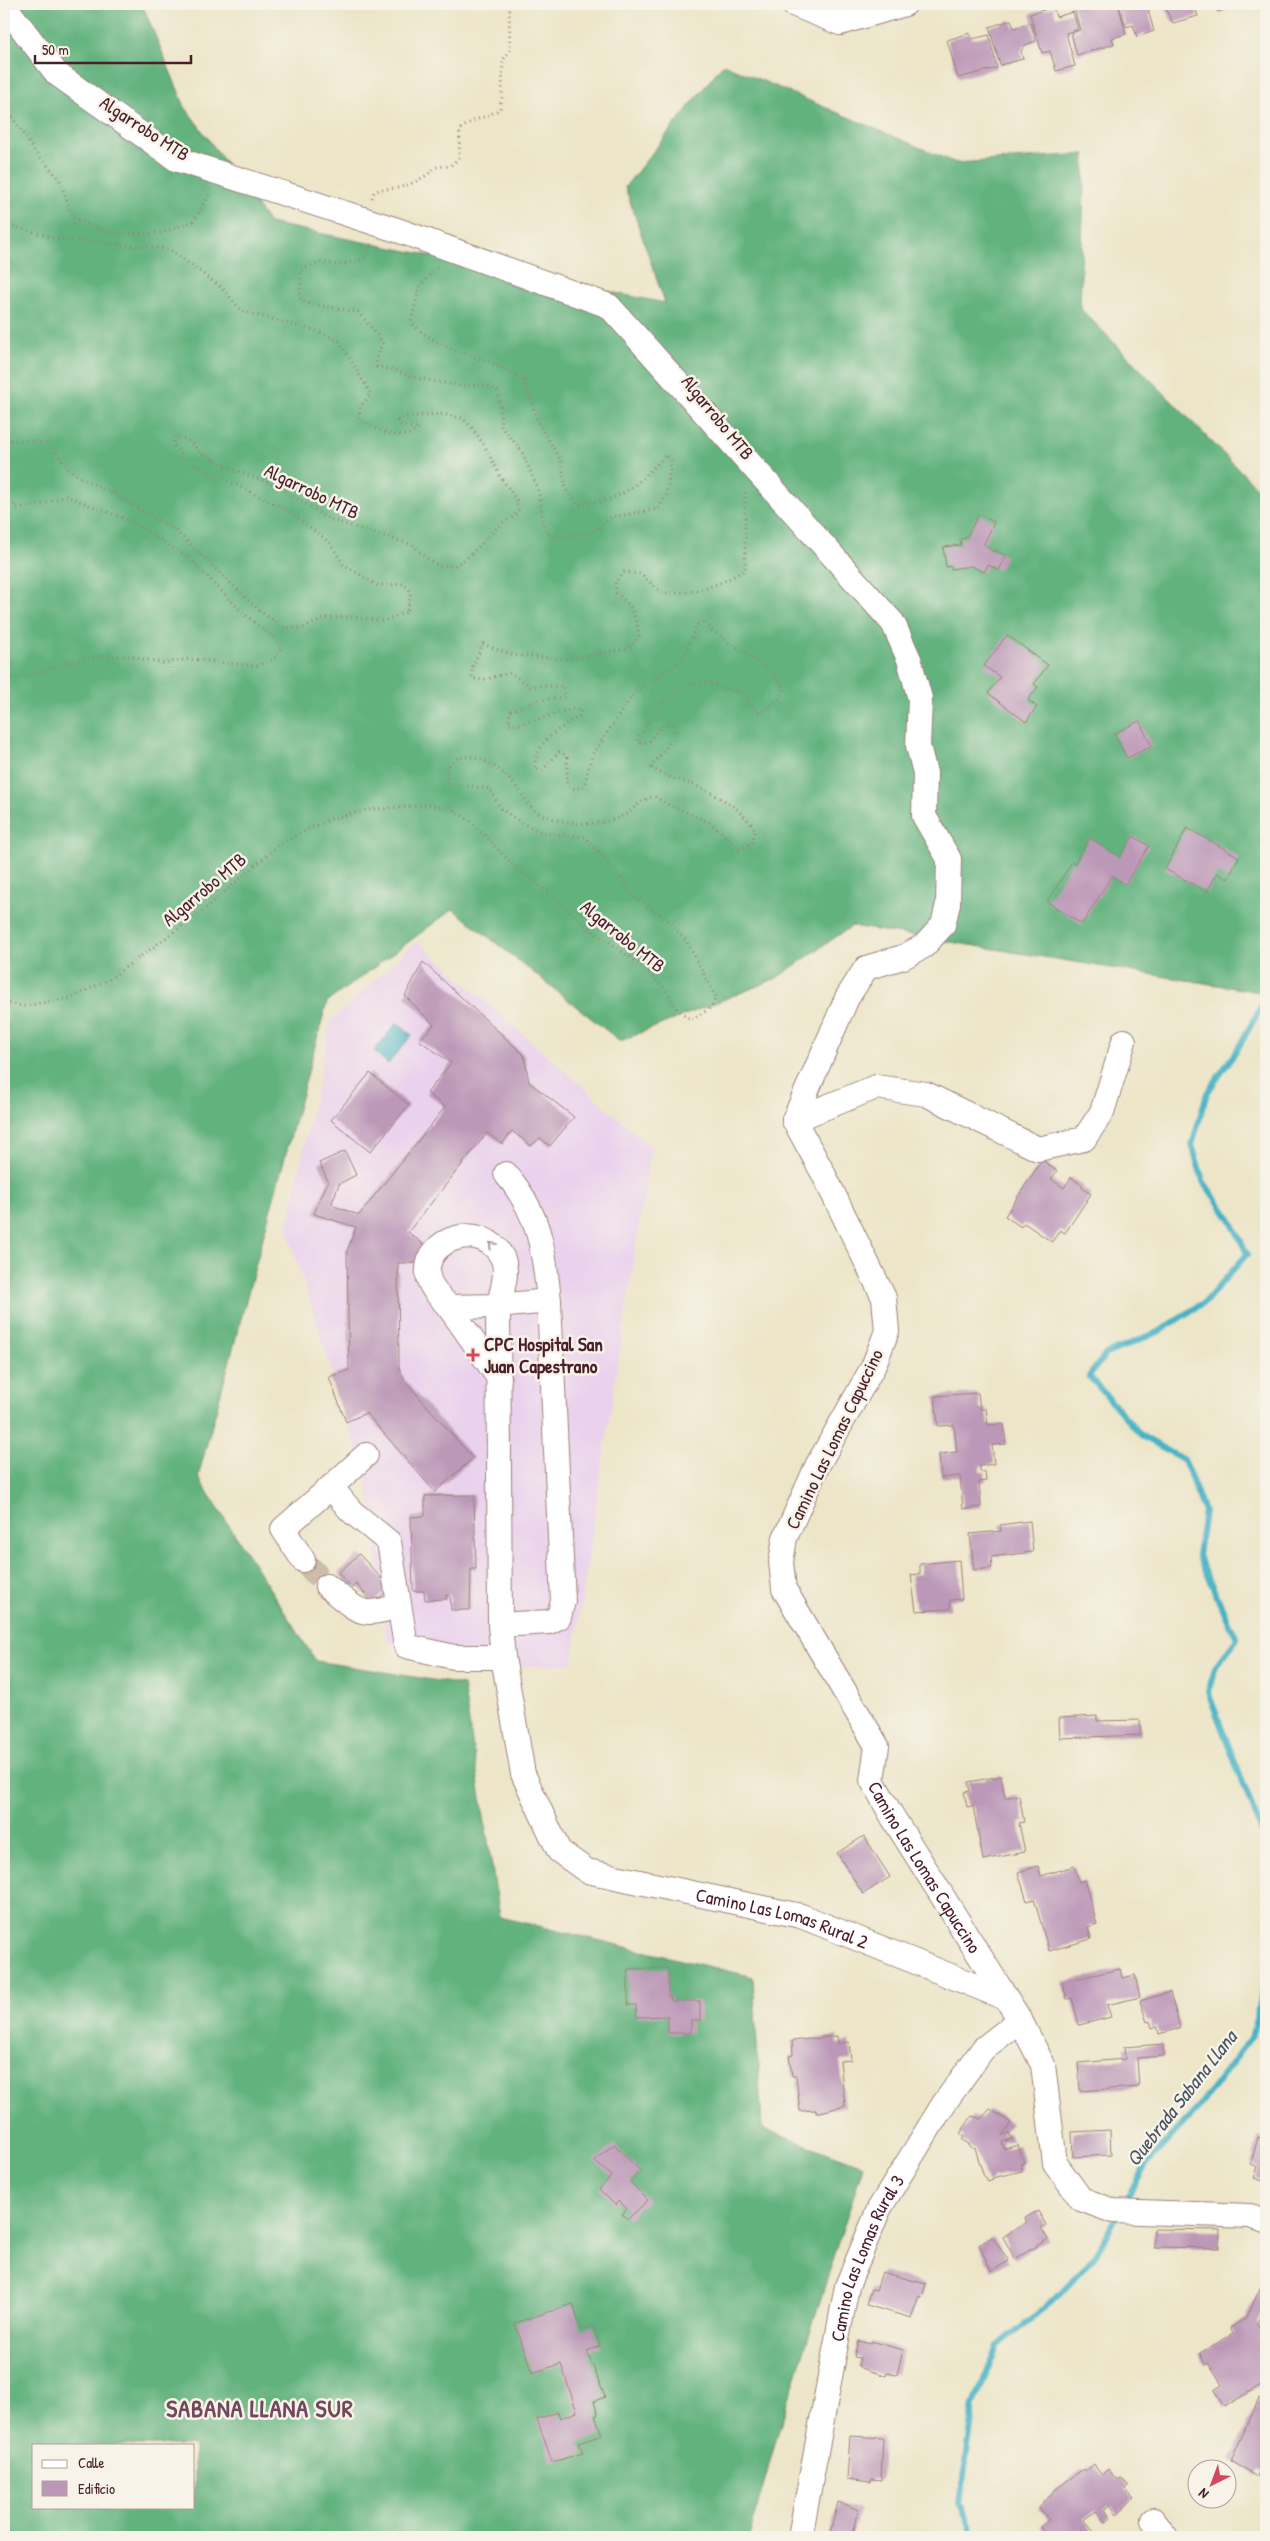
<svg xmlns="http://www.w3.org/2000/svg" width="1270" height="2541" viewBox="0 0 1270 2541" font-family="'Patrick Hand',sans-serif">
<rect width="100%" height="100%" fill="#f7f3e8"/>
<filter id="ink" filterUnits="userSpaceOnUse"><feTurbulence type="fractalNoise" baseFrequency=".02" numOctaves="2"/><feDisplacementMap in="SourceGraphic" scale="10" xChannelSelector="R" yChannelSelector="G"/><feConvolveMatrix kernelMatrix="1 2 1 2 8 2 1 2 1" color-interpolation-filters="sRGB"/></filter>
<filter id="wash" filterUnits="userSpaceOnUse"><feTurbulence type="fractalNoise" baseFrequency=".0096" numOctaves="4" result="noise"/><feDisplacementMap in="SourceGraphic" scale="20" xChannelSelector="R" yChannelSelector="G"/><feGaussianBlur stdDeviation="1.12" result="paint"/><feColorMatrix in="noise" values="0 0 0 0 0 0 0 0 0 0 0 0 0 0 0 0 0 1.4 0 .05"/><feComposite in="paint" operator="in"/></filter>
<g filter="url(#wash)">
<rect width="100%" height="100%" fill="#ece5c8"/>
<path fill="#ead1ed" d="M 417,941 L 651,1147 L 572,1663 L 464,1671 L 387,1641 L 367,1481 L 287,1229 L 331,1021 Z"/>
<path fill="#62b27e" stroke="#566854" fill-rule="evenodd" d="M 4,4 L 142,4 L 185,107 L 269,223 L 665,303 L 625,187 L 723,64 L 956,163 L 1085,154 L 1080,308 L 1266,497 L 1266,993 L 852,926 L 775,979 L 620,1041 L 453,909 L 327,1002 L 198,1477 L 316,1661 L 463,1685 L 500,1917 L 753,1977 L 762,2128 L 863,2166 L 777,2436 L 749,2537 L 4,2537 ZM 34,2445 L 194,2445 L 194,2507 L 34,2507 Z"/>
<path fill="#47b3c5" stroke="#486978" d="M 397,1023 L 412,1035 L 388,1064 L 374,1051 Z"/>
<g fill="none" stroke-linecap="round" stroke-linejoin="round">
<g stroke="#47b3c5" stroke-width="6">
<path d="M 1266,998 L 1237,1050 L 1207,1093 L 1192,1145 L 1203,1181 L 1232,1222 L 1247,1254 L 1206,1301 L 1160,1331 L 1106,1354 L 1089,1376 L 1142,1436 L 1184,1460 L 1204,1511 L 1198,1556 L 1237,1639 L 1216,1666 L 1208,1692 L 1266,1843"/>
<path d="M 1123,2205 L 1146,2164 L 1199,2107 L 1251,2038 L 1266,1980"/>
<path d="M 975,2537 L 960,2503 L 974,2405 L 998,2346 L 1061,2293 L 1094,2257 L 1117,2216"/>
</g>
</g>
<g id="blocks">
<g fill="#bc98b8">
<path d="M 1073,4 L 1162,4 L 1163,5 L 1148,10 L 1154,31 L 1137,37 L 1133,25 L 1126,27 L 1119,7 L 1126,34 L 1112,38 L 1114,44 L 1077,55 L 1071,33 L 1080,30 Z"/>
<path d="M 1163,4 L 1194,4 L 1198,16 L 1173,23 Z"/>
<path d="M 1215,4 L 1244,4 L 1218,12 Z"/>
<path d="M 1053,7 L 1056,17 L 1073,12 L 1078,29 L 1066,33 L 1075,66 L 1056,71 L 1050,51 L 1042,53 L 1030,14 Z"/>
<path d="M 1011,20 L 1014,28 L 1031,23 L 1036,41 L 1025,45 L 1021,51 L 1023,59 L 1000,65 L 989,27 Z"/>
<path d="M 970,33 L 972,39 L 989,35 L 997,68 L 958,78 L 947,40 Z"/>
<path d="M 979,514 L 994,522 L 984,544 L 993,552 L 994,550 L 1006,556 L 999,570 L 988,565 L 984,572 L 971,566 L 951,569 L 951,566 L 946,567 L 943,547 L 961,545 L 960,539 L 966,538 Z"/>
<path d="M 1007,635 L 1048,665 L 1034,684 L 1038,687 L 1028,700 L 1037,707 L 1026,722 L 988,693 L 1000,677 L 984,666 Z"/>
<path d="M 1139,721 L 1152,746 L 1127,758 L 1114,734 Z"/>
<path d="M 4,759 L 8,771 L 4,772 Z"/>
<path d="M 1187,828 L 1239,857 L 1228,879 L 1217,873 L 1207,892 L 1165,869 Z"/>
<path d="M 1133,836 L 1149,846 L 1125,884 L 1112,876 L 1082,924 L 1047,902 L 1072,862 L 1075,863 L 1090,838 L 1120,857 Z"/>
<path d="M 423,962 L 524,1055 L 529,1082 L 574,1117 L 550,1146 L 540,1138 L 531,1146 L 512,1131 L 502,1144 L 487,1133 L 408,1232 L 428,1248 L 422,1263 L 398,1263 L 399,1367 L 405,1381 L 473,1458 L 435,1492 L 366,1413 L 346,1422 L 329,1377 L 349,1370 L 347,1251 L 356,1227 L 314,1214 L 328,1181 L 319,1163 L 345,1151 L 356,1175 L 339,1184 L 332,1203 L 334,1206 L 359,1215 L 445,1107 L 427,1093 L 451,1063 L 419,1040 L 434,1025 L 405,996 Z"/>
<path d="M 370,1073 L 409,1105 L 370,1152 L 331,1120 Z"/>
<path d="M 1042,1160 L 1057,1171 L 1051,1179 L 1064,1188 L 1071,1177 L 1083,1186 L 1082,1188 L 1091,1194 L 1065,1233 L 1060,1230 L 1052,1242 L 1024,1223 L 1021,1227 L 1005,1216 Z"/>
<path d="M 978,1393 L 980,1409 L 986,1409 L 988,1425 L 1004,1424 L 1006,1444 L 992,1445 L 994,1464 L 980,1466 L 980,1472 L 985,1472 L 986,1481 L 979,1482 L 981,1507 L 963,1509 L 960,1476 L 941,1478 L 939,1454 L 957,1452 L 954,1425 L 938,1426 L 935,1396 Z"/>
<path d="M 474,1495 L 476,1569 L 471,1569 L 470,1610 L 451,1610 L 450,1595 L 446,1595 L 447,1599 L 425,1600 L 424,1591 L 413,1591 L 411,1517 L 425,1516 L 425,1496 Z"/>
<path d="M 1030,1521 L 1033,1552 L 991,1557 L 992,1568 L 974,1570 L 970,1534 L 1001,1531 L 1000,1525 Z"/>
<path d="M 359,1554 L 390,1588 L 373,1603 L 356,1584 L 352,1588 L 338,1573 Z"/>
<path d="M 959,1560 L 962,1599 L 950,1600 L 950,1609 L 916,1611 L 911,1575 L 920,1574 L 920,1564 Z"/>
<path d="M 1097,1716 L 1097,1721 L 1140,1720 L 1141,1735 L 1060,1738 L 1059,1718 Z"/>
<path d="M 1001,1776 L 1005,1798 L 1019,1795 L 1024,1822 L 1019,1823 L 1025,1852 L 983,1860 L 973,1806 L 967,1807 L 964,1792 L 970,1791 L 968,1782 Z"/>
<path d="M 864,1836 L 890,1877 L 863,1894 L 837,1853 Z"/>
<path d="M 1038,1866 L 1041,1876 L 1074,1866 L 1079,1882 L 1084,1880 L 1097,1924 L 1088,1927 L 1091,1939 L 1049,1951 L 1034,1899 L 1027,1901 L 1018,1872 Z"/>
<path d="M 668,1968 L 668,1997 L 671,1997 L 671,2001 L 700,2001 L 700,2020 L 691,2020 L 691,2033 L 668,2033 L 668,2016 L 637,2017 L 636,2005 L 628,2005 L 628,1969 Z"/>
<path d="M 1120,1969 L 1122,1978 L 1135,1975 L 1140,1997 L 1107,2005 L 1111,2017 L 1079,2025 L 1072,1998 L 1067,1999 L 1062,1982 Z"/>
<path d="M 1170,1992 L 1180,2028 L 1159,2034 L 1157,2026 L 1152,2028 L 1150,2021 L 1147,2022 L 1140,2001 Z"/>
<path d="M 837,2036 L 838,2044 L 849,2042 L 851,2060 L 840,2061 L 845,2106 L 816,2113 L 816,2110 L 800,2111 L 796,2076 L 792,2076 L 789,2056 L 793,2055 L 792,2041 Z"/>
<path d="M 1163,2044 L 1164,2056 L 1137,2058 L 1139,2087 L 1080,2091 L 1078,2063 L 1125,2059 L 1124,2047 Z"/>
<path d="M 990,2109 L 1011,2123 L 1002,2135 L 1009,2133 L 1012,2139 L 1002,2142 L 1004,2149 L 1018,2145 L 1024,2163 L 1021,2163 L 1022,2171 L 992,2178 L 993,2180 L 988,2182 L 986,2177 L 984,2177 L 975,2148 L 974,2149 L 968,2146 L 969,2144 L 962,2140 L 964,2137 L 960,2134 L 972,2116 L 981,2119 Z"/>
<path d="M 1110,2130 L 1111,2155 L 1073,2157 L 1072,2132 Z"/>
<path d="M 1258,2137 L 1266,2139 L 1266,2182 L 1254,2178 L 1258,2167 L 1251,2164 Z"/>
<path d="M 614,2144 L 640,2171 L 630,2182 L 648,2200 L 628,2219 L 622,2214 L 627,2209 L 619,2201 L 615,2205 L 599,2189 L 612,2176 L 594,2161 Z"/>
<path d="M 1038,2211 L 1046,2225 L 1041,2228 L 1048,2239 L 1015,2259 L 1003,2237 L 1027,2222 L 1025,2218 Z"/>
<path d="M 1154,2229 L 1220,2230 L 1219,2248 L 1154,2247 Z"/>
<path d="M 992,2237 L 1009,2261 L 991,2271 L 979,2245 Z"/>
<path d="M 882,2272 L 926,2284 L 922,2297 L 919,2296 L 911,2318 L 866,2305 L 871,2289 L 876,2290 Z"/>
<path d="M 1266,2275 L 1266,2317 L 1261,2315 L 1257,2323 L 1263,2333 L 1266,2333 L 1266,2382 L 1224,2407 L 1214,2390 L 1222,2385 L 1208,2363 L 1205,2365 L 1200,2353 L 1233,2334 L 1230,2328 L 1247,2317 Z"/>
<path d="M 573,2304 L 581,2330 L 593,2326 L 600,2346 L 587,2351 L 605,2397 L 594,2401 L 598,2415 L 595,2416 L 602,2435 L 579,2443 L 583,2453 L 552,2462 L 537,2419 L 558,2412 L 560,2418 L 577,2412 L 561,2364 L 532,2373 L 515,2323 Z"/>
<path d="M 858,2341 L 871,2344 L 871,2341 L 903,2350 L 897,2375 L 887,2373 L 886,2376 L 858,2367 L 860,2358 L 854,2357 Z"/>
<path d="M 1259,2398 L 1266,2401 L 1266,2473 L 1259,2470 L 1257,2476 L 1231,2461 Z"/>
<path d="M 850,2436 L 883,2438 L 881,2480 L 871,2479 L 870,2482 L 847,2479 Z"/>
<path d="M 1093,2464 L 1102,2475 L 1108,2469 L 1117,2480 L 1121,2477 L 1129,2485 L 1125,2489 L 1134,2499 L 1117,2514 L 1110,2505 L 1104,2510 L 1111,2518 L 1105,2522 L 1095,2511 L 1084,2520 L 1094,2532 L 1088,2537 L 1081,2529 L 1076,2533 L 1080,2537 L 1047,2537 L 1048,2536 L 1041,2527 L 1049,2520 L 1039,2508 L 1055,2490 L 1083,2469 L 1085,2471 Z"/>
<path d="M 838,2502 L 859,2510 L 852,2537 L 829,2537 Z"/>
</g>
</g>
</g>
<g filter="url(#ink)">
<use href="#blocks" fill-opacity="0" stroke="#9b827a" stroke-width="1"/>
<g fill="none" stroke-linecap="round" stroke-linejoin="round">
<path stroke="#ccbda9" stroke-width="24" stroke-dasharray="24 12" stroke-linecap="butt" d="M 303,1560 L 327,1586"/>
<defs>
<g id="minor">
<path d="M 793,4 L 840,23 L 905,4"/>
<path d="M 4,5 L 57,74 L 176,159 L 400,231 L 609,306 L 893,623 L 909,659 L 920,699 L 918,746 L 925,773 L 924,816 L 949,859 L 948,904 L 943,925 L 924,946 L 903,957 L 866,968 L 847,998 L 794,1120"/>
<path id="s1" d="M 794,1120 L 823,1173 L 884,1298 L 887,1331 L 873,1367 L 817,1466 L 785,1538 L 781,1562 L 784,1589 L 877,1746 L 872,1780 L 892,1816 L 1020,2020 L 1043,2065 L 1055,2163 L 1081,2199 L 1113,2211 L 1250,2216 L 1266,2221"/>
<path d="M 794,1120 L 876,1087 L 926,1094 L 1038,1149 L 1084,1139 L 1102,1112 L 1124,1041"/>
<path id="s2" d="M 549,1301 L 498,1306 L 449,1307 C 441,1298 429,1287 428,1275 C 424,1237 483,1220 502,1257 C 509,1271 502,1292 498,1306 L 500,1625 L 503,1657 L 523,1774 L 559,1851 L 587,1871 L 801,1916 L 1003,1997"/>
<path d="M 449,1307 L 499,1378"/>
<path d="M 366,1455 L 331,1487 L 351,1511 L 389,1542 L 406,1646 L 454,1657 L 503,1657"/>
<path d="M 303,1560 L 283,1529 L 331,1487"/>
<path d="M 327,1586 C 357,1610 360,1620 399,1605"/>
<path d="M 500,1625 L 549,1622 L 559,1617 L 563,1601 L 549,1301 C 544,1250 540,1214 506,1174"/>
<path d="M 1153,2520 L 1166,2537"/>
<path id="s3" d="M 800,2537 L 847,2286 L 879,2209 L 943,2105 L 983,2049 L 1020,2020"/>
</g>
</defs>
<use href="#minor" stroke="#9b827a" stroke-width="26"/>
<g stroke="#9b827a" stroke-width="3" stroke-dasharray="1 4" stroke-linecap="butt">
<path d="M 4,104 L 35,152 L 59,178 L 73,218 L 111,234 L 161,233 L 194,221 L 210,193"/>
<path d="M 372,198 L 374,192 C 382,188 388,189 397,188 C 411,185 426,177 436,167 L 450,166 L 459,158 L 460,130 C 471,119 486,118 500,109 L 502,98 L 503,60 L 510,51 L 509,4"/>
<path d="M 4,224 L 59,239 L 169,249 L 222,288 L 242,311 L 317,331 L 339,341 L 371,394 L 360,407 L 359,419 C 378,429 400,445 419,428 L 402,426 L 398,421 L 403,417 L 443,414 L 462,418 L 473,429 L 484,445 L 500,476 L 517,501 L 518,510 L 514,517 L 502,523 L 468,557 L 454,566 L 439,566 L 425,557 L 413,545 L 329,519 L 276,485 L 237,471 L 203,454 L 187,440 L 175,436 L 173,444 L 184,459 L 287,510 L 330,543 L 343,564 L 377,585 L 404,584 L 411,592 L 407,612 L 383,621 L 352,617 L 325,618 L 303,628 L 285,628 L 262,613 L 176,531 L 123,499 L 78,476 L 66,467 L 52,446 L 35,441 L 11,440 L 4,447"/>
<path d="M 371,244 L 367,255 L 358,261 L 337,265 L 320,262 L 301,270 L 300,298 L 306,303 L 358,312 L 383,342 L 376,359 L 377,367 L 392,369 L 416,378 L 461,386 L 487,385 L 497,391 L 500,403 L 501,427 L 521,450 L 538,489 L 544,527 L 552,538 L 592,533 L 611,517 L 658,509 L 667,494 L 671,460 L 666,455 C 635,486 624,501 578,505 L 566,490 L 561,460 L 539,425 L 524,380 C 513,374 501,367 489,362 C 462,352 432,345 411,322 L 420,285 L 438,267"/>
<path d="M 4,483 L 4,493 L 17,508 L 40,505 L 66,496 L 131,521 L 189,558 L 243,613 L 274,638 L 282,648 L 274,659 L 256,666 L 190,659 L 163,663 L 130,656 L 89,657 L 19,678 L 4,679"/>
<path d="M 4,1003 L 24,1006 L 71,998 L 108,980 L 204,910 L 282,842 L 330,819 L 366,810 L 428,805 L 452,809 L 472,822 L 513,865 L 552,895 L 590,929 L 641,965 L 666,990 L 677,1009 L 691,1020 L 712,1007 L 716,997 L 687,942 L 670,922 L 632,895 L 621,877 L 585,837 L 544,833 L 522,823 L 501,809 L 490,789 L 448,783 L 445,770 C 448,767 452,761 456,759 C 478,749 506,773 518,789 C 524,796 526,804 534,810 C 540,815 554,819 562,821 C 585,826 613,824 632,810 C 640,803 644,799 654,796 L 669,805 L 711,823 L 739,849 L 751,844 L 755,830 C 742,808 713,792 689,783 C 676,779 664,776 652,768 L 654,763 L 672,740 L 676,733 L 676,724 C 661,722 657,731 649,742 L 638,743 L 638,739 C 652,713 676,676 711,683 C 716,684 721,688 726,690 C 732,691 739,692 745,693 L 754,709 L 760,713 L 779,699 L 784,688 L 773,672 L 712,631 L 704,621 L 697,625 L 682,660 L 635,692 L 592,755 L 584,786 L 575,789 L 567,785 L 567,756 L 559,752 L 542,771 L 535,768 C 534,742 560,728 579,716 L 581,710 L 572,709 L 517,725 L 509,724 L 510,711 L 539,700 L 565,697 L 563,686 L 530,686 L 510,673 L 482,680 L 472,678 L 472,668 L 483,644 L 513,655 L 566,659 L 628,649 L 639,637 C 637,618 632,604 616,593 L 615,582 L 624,572 L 641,574 L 662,593 C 695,594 716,587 745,570 L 745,491"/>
</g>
<use href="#minor" stroke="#fff" stroke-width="24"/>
</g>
<defs><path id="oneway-chevron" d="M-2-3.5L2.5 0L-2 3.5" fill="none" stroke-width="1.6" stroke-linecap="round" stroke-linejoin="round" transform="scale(1.25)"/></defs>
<use stroke="#ae9aa0" href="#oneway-chevron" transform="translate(492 1245) rotate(-132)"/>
</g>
<path fill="#d1495b" stroke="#f7f3e8" stroke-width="2" d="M470.5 1347.5h5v5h5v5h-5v5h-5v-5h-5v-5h5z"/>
<g text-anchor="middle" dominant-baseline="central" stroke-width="5" stroke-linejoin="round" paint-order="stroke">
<g font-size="19" fill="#4a1f2b" stroke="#f7f3e8">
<text transform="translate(145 128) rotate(33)">Algarrobo MTB</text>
<text transform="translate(718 417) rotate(51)">Algarrobo MTB</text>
<text transform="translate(312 491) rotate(26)">Algarrobo MTB</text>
<text transform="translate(204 889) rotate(-40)">Algarrobo MTB</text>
<text transform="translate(623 936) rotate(39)">Algarrobo MTB</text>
<text transform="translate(834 1439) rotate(-64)">Camino Las Lomas Capuccino</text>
<text stroke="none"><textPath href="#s1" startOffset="834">Camino Las Lomas Capuccino</textPath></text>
<text stroke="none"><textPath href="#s2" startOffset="1084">Camino Las Lomas Rural 2</textPath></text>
<text stroke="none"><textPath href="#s3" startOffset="288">Camino Las Lomas Rural 3</textPath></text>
</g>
<g font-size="19" font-weight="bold" fill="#4a1f2b" stroke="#f7f3e8" text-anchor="start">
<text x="484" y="1344">CPC Hospital San<tspan x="484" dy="22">Juan Capestrano</tspan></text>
</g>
<g font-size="20" font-style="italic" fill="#495361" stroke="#f7f3e8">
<text transform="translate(1181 2098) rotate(-52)">Quebrada Sabana Llana</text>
</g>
<g font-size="24" font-weight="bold" letter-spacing="1" fill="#72495c" stroke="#f7f3e8">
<text x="260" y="2408">SABANA LLANA SUR</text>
</g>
</g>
<rect width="1270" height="2541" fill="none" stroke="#f7f3e8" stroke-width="20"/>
<rect x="32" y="2444" width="162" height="65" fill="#f7f3e8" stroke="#b29e9c"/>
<rect x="42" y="2460" width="25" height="8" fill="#ffffff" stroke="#b29e9c"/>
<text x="78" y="2468" font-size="15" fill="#4a1f2b">Calle</text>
<rect x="42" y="2481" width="25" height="15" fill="#bc98b8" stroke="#b29e9c"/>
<text x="78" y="2494" font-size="15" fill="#4a1f2b">Edificio</text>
<g transform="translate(1212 2484) rotate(222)"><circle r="24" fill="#f7f3e8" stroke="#b29e9c"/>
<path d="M0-4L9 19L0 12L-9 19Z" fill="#d1495b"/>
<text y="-8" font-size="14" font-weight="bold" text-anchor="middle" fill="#4a1f2b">N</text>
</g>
<path d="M35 55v8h156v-8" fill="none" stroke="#4a1f2b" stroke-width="2.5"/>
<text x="42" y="55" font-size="15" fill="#4a1f2b" stroke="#f7f3e8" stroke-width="4" paint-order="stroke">50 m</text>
</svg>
